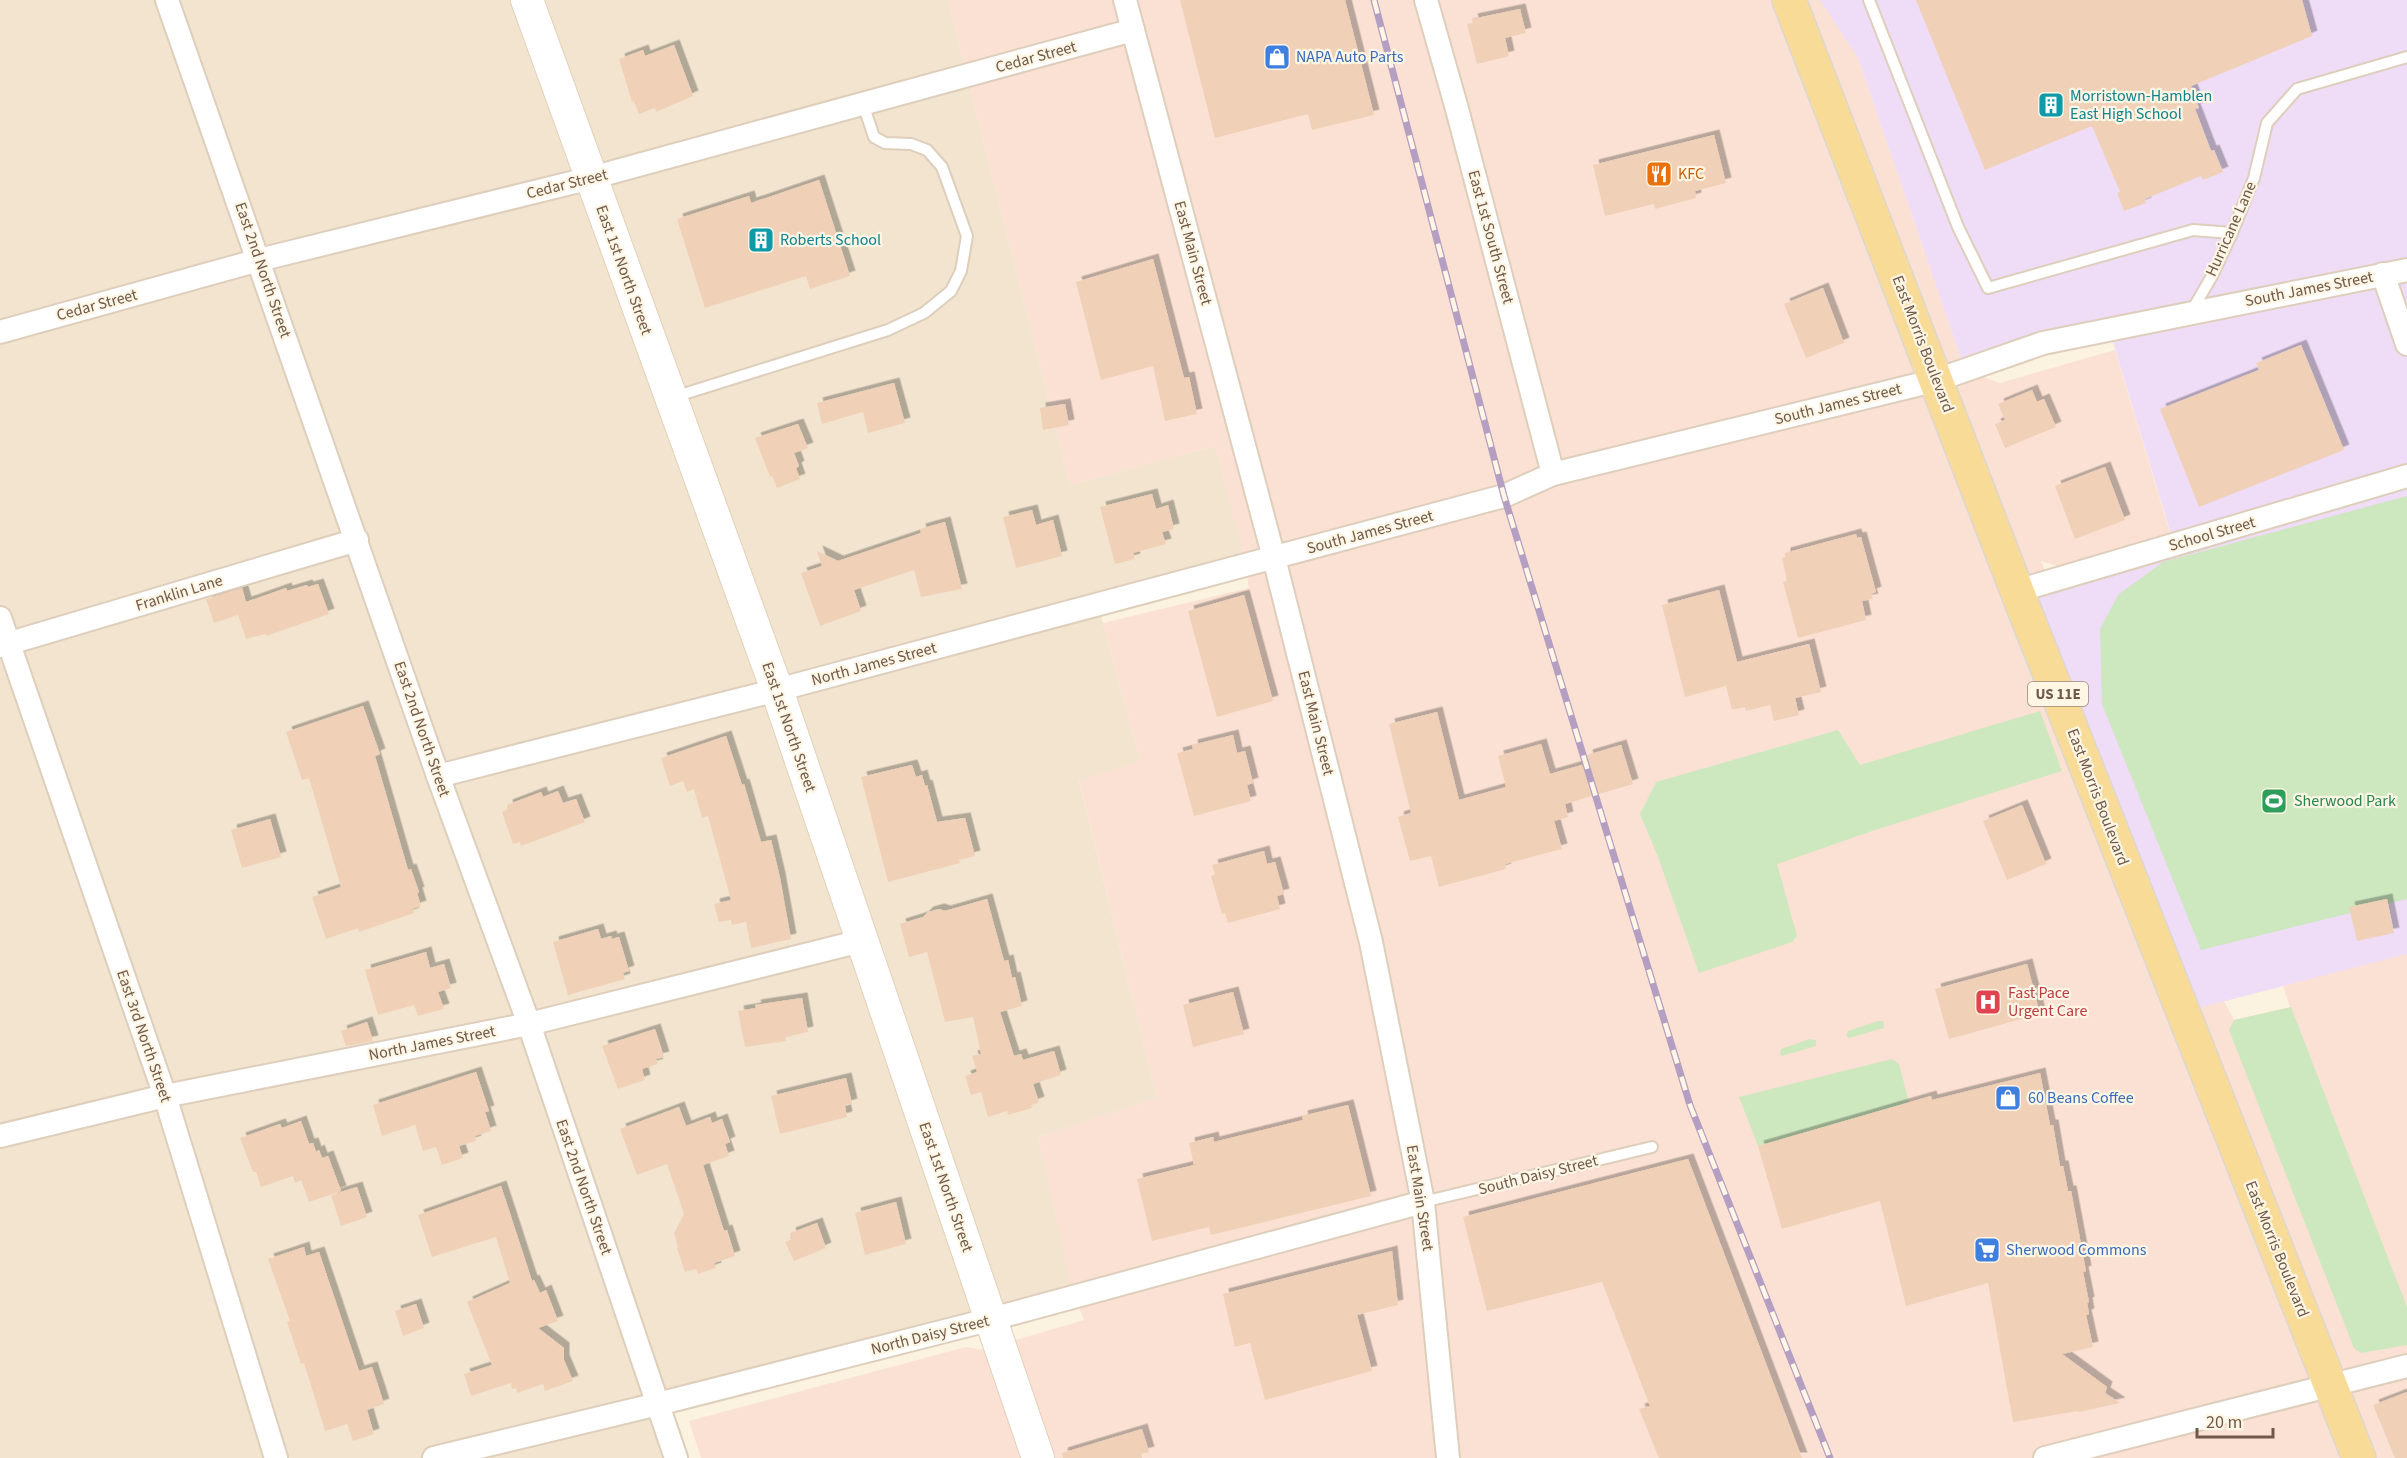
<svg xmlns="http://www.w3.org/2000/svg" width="2407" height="1458" viewBox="0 0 2407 1458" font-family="'Source Sans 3',sans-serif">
<defs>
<filter id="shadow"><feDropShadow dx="5.5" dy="-5.5" stdDeviation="0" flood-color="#0004"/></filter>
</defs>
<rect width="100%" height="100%" fill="#fbf2df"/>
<path fill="#f2e4ce" d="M 0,0 L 948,0 L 1070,485 L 1215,446 L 1247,565 L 1098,605 L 1140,761 L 1079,782 L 1157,1098 L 1038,1137 L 1074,1297 L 658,1404 L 676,1458 L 0,1458 Z"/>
<path fill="#fbe1d3" d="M 948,0 L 1820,0 L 1858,58 L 1965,370 L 2000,383 L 2115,350 L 2171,536 L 2061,567 L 2041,561 L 2208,971 L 2234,1020 L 2290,1007 L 2283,986 L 2407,952 L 2407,1458 L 701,1458 L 689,1421 L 966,1347 L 982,1350 L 1084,1320 L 1072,1290 L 1038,1137 L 1157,1098 L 1079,781 L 1140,761 L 1103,623 L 1249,588 L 1243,553 L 1215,446 L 1070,485 Z"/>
<path fill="#efdcf7" d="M 1820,0 L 2407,0 L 2407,954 L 2183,1012 L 2017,591 L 2174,544 L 2109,329 L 1965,370 L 1858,58 Z"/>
<g fill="#cde7bf">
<path d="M 2407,496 L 2407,899 L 2201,950 L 2102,704 L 2100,629 L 2118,595 L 2163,562 Z"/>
<path d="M 2040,711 L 2062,771 L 1875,830 L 1777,864 L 1797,936 L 1792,942 L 1699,973 L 1658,857 L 1640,814 L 1656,782 L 1838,730 L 1860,765 Z"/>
<path d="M 2291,1007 L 2407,1307 L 2407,1345 L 2361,1353 L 2354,1348 L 2229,1030 L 2234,1020 Z"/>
<path d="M 1878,1021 L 1883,1021 L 1884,1028 L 1849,1038 L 1846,1036 L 1848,1031 Z"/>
<path d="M 1810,1039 L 1816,1040 L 1816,1046 L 1782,1056 L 1780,1054 L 1781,1049 Z"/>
<path d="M 1892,1059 L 1899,1064 L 1909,1103 L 1758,1146 L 1739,1097 Z"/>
</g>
<g fill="#f0d1b8" filter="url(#shadow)">
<path d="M 1180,0 L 1345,0 L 1374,115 L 1312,130 L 1308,114 L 1215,138 Z"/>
<path d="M 1916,0 L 2302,0 L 2312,36 L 2191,86 L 2199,108 L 2195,109 L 2211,151 L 2214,150 L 2223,172 L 2203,180 L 2201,176 L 2145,199 L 2146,203 L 2124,211 L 2117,193 L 2120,192 L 2092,126 L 1985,170 Z"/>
<path d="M 1520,9 L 1526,33 L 1505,38 L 1509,56 L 1477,64 L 1467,24 L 1473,23 L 1472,19 Z"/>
<path d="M 674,45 L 693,96 L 656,112 L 655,108 L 639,114 L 634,101 L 632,102 L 619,59 L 643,50 L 645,56 Z"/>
<path d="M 1714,135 L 1726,183 L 1695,191 L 1696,198 L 1655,209 L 1654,204 L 1605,216 L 1593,165 Z"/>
<path d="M 819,180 L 850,276 L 810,289 L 806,276 L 705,308 L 677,219 L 749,196 L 751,203 Z"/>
<path d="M 1153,259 L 1184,378 L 1189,377 L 1197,414 L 1165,421 L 1153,366 L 1101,380 L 1076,282 Z"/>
<path d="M 1823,288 L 1844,343 L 1806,358 L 1784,304 Z"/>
<path d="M 2301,345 L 2344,450 L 2199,507 L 2160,409 L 2259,370 L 2256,363 Z"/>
<path d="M 894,383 L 905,423 L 868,433 L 863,412 L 822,424 L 817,403 Z"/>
<path d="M 2032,390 L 2037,402 L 2044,399 L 2056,427 L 2005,448 L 1995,424 L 2005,420 L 1998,404 Z"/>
<path d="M 1065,404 L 1069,425 L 1043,430 L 1040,408 Z"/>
<path d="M 798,424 L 808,448 L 794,453 L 799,466 L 796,468 L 800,479 L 777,488 L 772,476 L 770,477 L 755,438 Z"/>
<path d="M 2105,467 L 2125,520 L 2075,539 L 2055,486 Z"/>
<path d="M 1152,494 L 1156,509 L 1168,505 L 1174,529 L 1162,532 L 1166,544 L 1133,553 L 1135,559 L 1115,564 L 1100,507 Z"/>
<path d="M 1032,510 L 1036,525 L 1053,520 L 1062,556 L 1016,568 L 1003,517 Z"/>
<path d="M 945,522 L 962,589 L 921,597 L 914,570 L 854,590 L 861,611 L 820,626 L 801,573 L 822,566 L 817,551 L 838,561 L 921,533 L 920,529 Z"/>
<path d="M 1856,534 L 1857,538 L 1861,537 L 1876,592 L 1871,594 L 1873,599 L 1862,601 L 1866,620 L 1798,638 L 1783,582 L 1787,581 L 1782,558 L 1785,557 L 1785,553 Z"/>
<path d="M 318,584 L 329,614 L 266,636 L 266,634 L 257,636 L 246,639 L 238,615 L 214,623 L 206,599 L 242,588 L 246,602 L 286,588 L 287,591 L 307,585 L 308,587 Z"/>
<path d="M 1719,590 L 1737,662 L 1809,644 L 1821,692 L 1795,698 L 1799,715 L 1774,721 L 1770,705 L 1746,711 L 1745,707 L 1732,710 L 1726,686 L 1685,697 L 1662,605 Z"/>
<path d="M 1244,595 L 1273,701 L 1217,717 L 1188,611 Z"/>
<path d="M 363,706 L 380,754 L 375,756 L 408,870 L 411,869 L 419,892 L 417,893 L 421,906 L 412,909 L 414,913 L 359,932 L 358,928 L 326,939 L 312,897 L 341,887 L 309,778 L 302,780 L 286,732 Z"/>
<path d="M 1437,712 L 1459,800 L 1506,787 L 1498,756 L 1541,744 L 1550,774 L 1589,763 L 1587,755 L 1621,745 L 1633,784 L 1565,804 L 1568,817 L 1554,821 L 1562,849 L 1505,864 L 1506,869 L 1439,887 L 1431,856 L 1410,861 L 1398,817 L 1411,813 L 1389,724 Z"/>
<path d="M 1233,735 L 1237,753 L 1245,751 L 1253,783 L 1247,785 L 1251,801 L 1194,816 L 1177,753 L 1193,749 L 1192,745 Z"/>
<path d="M 726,736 L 742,785 L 744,784 L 761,842 L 771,840 L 780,878 L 791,939 L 751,948 L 746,922 L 732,925 L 731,920 L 719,922 L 714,904 L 731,900 L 708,816 L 702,818 L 694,789 L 687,792 L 683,781 L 670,786 L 661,758 Z"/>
<path d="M 912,765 L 916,777 L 922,775 L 925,786 L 927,785 L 937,822 L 965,818 L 975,856 L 959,860 L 960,863 L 888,882 L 861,777 Z"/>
<path d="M 558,791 L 563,803 L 576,799 L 585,822 L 521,846 L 520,842 L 513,844 L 502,812 L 508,809 L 507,805 L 541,792 L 543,797 Z"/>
<path d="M 2022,805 L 2046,864 L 2007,880 L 1983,821 Z"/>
<path d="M 270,819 L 281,857 L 242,868 L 231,830 Z"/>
<path d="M 1264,851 L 1267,864 L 1275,862 L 1284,894 L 1277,896 L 1280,909 L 1228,923 L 1225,913 L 1222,914 L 1211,876 L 1215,874 L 1212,865 Z"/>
<path d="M 987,899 L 1004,961 L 1008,960 L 1012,978 L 1015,977 L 1022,1006 L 1000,1012 L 1014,1056 L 1021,1054 L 1023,1060 L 1054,1051 L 1061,1075 L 1033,1084 L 1039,1102 L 1031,1105 L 1032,1108 L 1008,1115 L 1007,1111 L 988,1117 L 981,1092 L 971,1095 L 965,1076 L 977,1072 L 972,1056 L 981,1054 L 973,1017 L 945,1022 L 927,952 L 909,957 L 900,924 L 923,917 L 928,912 L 939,909 L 945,911 Z"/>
<path d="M 2387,899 L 2394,933 L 2357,941 L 2349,907 Z"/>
<path d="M 598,929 L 601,939 L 611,936 L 612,939 L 619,937 L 629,971 L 623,973 L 625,979 L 568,995 L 553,942 Z"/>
<path d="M 426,952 L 430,968 L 444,964 L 451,988 L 438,992 L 444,1009 L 418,1016 L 414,1005 L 378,1015 L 365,970 Z"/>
<path d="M 2027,964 L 2040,1014 L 1949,1039 L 1935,989 Z"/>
<path d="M 1233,992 L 1244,1034 L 1193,1047 L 1183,1005 Z"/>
<path d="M 802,998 L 808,1032 L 785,1037 L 786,1041 L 745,1047 L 738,1011 L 756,1008 L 755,1005 Z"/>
<path d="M 367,1022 L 373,1041 L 346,1046 L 341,1031 Z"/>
<path d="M 655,1029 L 664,1057 L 656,1059 L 658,1064 L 642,1069 L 645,1080 L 618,1089 L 602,1046 Z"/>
<path d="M 476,1072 L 489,1111 L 485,1112 L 491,1131 L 475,1136 L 476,1141 L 459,1146 L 463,1158 L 442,1165 L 436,1147 L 423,1151 L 415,1125 L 382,1136 L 373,1105 Z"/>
<path d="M 2040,1073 L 2050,1125 L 2053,1125 L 2060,1166 L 2063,1166 L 2068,1191 L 2071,1191 L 2086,1271 L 2083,1272 L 2089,1302 L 2087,1303 L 2089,1314 L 2086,1315 L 2093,1347 L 2062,1354 L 2107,1387 L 2105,1393 L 2120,1403 L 2079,1412 L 2078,1411 L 2013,1422 L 1988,1283 L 1906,1306 L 1880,1201 L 1782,1229 L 1758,1146 L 1931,1096 L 1932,1100 Z"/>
<path d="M 846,1078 L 852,1104 L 845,1106 L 847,1117 L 780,1134 L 771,1096 Z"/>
<path d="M 1348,1105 L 1371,1196 L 1211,1235 L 1209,1227 L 1152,1241 L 1137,1179 L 1194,1165 L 1189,1143 L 1213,1137 L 1214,1142 L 1303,1120 L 1302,1116 Z"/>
<path d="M 679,1107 L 686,1126 L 710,1117 L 712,1123 L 722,1119 L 730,1142 L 725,1144 L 729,1156 L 703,1165 L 724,1231 L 727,1230 L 735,1256 L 714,1263 L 716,1268 L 698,1274 L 696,1269 L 685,1272 L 677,1248 L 678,1247 L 674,1233 L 684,1214 L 667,1164 L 637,1175 L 620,1129 Z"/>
<path d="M 301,1121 L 309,1144 L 313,1143 L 316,1152 L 319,1150 L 322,1158 L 328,1156 L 341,1191 L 309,1202 L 301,1180 L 295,1183 L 293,1176 L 261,1187 L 256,1172 L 253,1172 L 240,1138 L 280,1124 L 282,1128 Z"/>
<path d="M 1688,1159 L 1802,1458 L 1659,1458 L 1639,1409 L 1650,1406 L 1602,1282 L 1487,1311 L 1463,1217 Z"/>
<path d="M 501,1186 L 532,1281 L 534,1280 L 540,1293 L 546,1290 L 558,1321 L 538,1328 L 564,1348 L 564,1360 L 573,1381 L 545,1391 L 543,1384 L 517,1393 L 516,1388 L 512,1389 L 511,1383 L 471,1396 L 464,1374 L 492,1365 L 467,1302 L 510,1283 L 496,1237 L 432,1257 L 418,1215 Z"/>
<path d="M 357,1187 L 367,1217 L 341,1226 L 331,1195 Z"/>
<path d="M 896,1202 L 906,1244 L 865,1255 L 855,1213 Z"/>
<path d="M 817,1223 L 826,1248 L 794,1261 L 785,1242 L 792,1239 L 790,1233 Z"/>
<path d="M 304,1247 L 306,1256 L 319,1252 L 359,1371 L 372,1367 L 384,1404 L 367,1410 L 374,1434 L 353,1441 L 347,1424 L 325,1431 L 304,1363 L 301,1364 L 287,1322 L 290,1321 L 268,1259 Z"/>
<path d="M 1392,1251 L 1398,1305 L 1357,1315 L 1372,1371 L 1265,1400 L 1250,1343 L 1235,1347 L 1223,1294 Z"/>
<path d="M 416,1304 L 424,1328 L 403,1336 L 395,1311 Z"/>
<path d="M 2407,1392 L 2407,1458 L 2395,1458 L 2373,1405 Z"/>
<path d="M 1142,1429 L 1149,1452 L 1141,1454 L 1142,1458 L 1063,1458 L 1062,1453 Z"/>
</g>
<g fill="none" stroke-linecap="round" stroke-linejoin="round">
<defs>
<g id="service">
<path d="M 1869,0 L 1958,227 L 1988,288 L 2193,230 L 2232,233"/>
<path d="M 2191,312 L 2212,276 L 2232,233 L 2254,178 L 2267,123 L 2297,89 L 2407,57"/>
<path d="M 674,397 L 888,330 L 924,313 L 951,291 L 961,271 L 967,236 L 942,167 L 927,150 L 911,144 L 885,143 L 874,137 L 863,104"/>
<path d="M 1423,1202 L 1652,1147"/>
</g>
<g id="minor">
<path d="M 167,0 L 438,776 L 529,1024 L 676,1458"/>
<path d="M 1125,0 L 1274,558 L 1371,942 L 1423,1202 L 1448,1458"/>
<path d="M 1426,0 L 1457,109 L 1553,474"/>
<path d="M 2383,274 L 2407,344"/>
<path d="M 0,332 L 259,260 L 591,178 L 1133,30"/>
<path d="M 2017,591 L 2407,476"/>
<path d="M 0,618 L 165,1096 L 276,1458"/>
<path d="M 0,646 L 357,540"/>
<path d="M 438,776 L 777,690 L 1504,496 L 1553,474 L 1937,380 L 2043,343 L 2407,270"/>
<path d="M 0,1136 L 165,1096 L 529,1024 L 861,941"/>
<path d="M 434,1458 L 658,1404 L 992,1319 L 1423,1202"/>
<path d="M 2045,1458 L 2407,1366"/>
</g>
<path id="secondary" d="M 527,0 L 777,690 L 1038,1458"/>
<path id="primary" d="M 1789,0 L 2017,591 L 2359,1458"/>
</defs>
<use href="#service" stroke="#decebc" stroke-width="14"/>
<use href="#minor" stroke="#decebc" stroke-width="26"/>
<use href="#secondary" stroke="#e3d0ba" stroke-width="34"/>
<use href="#primary" stroke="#ddd7d3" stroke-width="36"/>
<use href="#service" stroke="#fff" stroke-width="10"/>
<use href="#minor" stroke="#fff" stroke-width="22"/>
<use href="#secondary" stroke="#fff" stroke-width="32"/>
<use href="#primary" stroke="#f9db98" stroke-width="33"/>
<defs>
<path id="rail" d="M 1374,0 L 1504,496 L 1690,1105 L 1830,1458"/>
</defs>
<use href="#rail" stroke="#b49fc3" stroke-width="7"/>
<use href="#rail" stroke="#fff6e5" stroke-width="4.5" stroke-dasharray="14" stroke-linecap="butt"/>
</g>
<defs>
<symbol id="shop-square" viewBox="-11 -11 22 22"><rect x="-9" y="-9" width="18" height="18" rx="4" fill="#3f7fe0" stroke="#fff6e5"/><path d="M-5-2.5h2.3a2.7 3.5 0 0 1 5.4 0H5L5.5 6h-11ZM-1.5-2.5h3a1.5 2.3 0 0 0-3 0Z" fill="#fff"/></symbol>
<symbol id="building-square" viewBox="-11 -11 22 22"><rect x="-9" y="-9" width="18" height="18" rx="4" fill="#0f9aa8" stroke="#fff6e5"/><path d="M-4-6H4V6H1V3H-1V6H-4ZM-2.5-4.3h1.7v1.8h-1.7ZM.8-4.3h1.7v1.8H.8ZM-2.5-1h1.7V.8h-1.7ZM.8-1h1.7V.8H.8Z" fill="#fff"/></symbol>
<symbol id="restaurant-square" viewBox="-11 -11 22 22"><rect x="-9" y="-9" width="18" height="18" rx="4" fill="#e8710a" stroke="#fff6e5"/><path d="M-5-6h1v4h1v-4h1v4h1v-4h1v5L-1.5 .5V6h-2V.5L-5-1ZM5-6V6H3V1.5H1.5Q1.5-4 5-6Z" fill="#fff"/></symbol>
<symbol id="stadium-square" viewBox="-11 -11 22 22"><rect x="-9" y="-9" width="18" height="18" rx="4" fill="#2e9e5b" stroke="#fff6e5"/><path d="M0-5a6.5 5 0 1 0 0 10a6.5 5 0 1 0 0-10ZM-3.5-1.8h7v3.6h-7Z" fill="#fff"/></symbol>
<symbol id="hospital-square" viewBox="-11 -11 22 22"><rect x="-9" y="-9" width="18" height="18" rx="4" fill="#e0444e" stroke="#fff6e5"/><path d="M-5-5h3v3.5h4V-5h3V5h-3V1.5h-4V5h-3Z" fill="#fff"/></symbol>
<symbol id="supermarket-square" viewBox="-11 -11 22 22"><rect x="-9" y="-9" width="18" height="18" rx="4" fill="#3f7fe0" stroke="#fff6e5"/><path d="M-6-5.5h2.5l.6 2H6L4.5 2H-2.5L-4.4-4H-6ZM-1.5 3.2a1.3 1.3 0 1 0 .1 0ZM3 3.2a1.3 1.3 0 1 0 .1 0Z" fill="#fff"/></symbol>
</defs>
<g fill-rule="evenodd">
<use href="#shop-square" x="1262" y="42" width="30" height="30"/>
<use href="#building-square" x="2036" y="90" width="30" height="30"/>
<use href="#restaurant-square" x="1644" y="159" width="30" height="30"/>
<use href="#building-square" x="746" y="225" width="30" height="30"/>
<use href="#stadium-square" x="2259" y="786" width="30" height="30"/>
<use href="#hospital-square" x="1973" y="987" width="30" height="30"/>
<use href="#shop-square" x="1993" y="1083" width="30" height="30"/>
<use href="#supermarket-square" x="1972" y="1235" width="30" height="30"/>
</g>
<g text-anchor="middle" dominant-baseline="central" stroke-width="4.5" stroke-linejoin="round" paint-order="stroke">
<rect fill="#fff6e5" stroke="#9b8877" stroke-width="1.5" x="2028" y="682" width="60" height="24" rx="4.5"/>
<g font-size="15" font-weight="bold" fill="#705948">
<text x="2058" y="694">US 11E</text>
</g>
<g font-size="16" fill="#705948" stroke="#fff6e5">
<text transform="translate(1036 57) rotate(-15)">Cedar Street</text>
<text transform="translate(567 184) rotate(-14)">Cedar Street</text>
<text transform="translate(2231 229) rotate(-66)">Hurricane Lane</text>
<text transform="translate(1491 237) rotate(75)">East 1st South Street</text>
<text transform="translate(1193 253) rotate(75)">East Main Street</text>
<text transform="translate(263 270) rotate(71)">East 2nd North Street</text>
<text transform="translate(624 270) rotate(70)">East 1st North Street</text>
<text transform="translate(2309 289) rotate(-11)">South James Street</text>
<text transform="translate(97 305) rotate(-15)">Cedar Street</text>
<text transform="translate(1923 344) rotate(69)">East Morris Boulevard</text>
<text transform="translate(1838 404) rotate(-14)">South James Street</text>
<text transform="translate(1370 532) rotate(-15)">South James Street</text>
<text transform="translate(2212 534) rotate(-16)">School Street</text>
<text transform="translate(179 593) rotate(-17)">Franklin Lane</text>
<text transform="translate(874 664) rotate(-15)">North James Street</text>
<text transform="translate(1316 723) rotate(76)">East Main Street</text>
<text transform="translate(789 727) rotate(71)">East 1st North Street</text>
<text transform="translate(422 729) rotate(71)">East 2nd North Street</text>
<text transform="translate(2098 797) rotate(69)">East Morris Boulevard</text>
<text transform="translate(144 1036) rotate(71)">East 3rd North Street</text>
<text transform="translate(432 1043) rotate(-11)">North James Street</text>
<text transform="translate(1538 1175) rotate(-14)">South Daisy Street</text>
<text transform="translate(584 1187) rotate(71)">East 2nd North Street</text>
<text transform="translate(946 1187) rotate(71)">East 1st North Street</text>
<text transform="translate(1420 1198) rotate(81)">East Main Street</text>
<text transform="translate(2277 1249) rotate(68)">East Morris Boulevard</text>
<text transform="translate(930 1335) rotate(-14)">North Daisy Street</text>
</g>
<g font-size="16" fill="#366cbe" stroke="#fff6e5" text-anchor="start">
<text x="1296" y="57">NAPA Auto Parts</text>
<text x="2028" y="1098">60 Beans Coffee</text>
<text x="2006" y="1250">Sherwood Commons</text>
</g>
<g font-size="16" fill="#0d838f" stroke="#fff6e5" text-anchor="start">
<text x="2070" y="96">Morristown-Hamblen<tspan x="2070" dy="18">East High School</tspan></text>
<text x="780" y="240">Roberts School</text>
</g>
<g font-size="16" fill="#c56008" stroke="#fff6e5" text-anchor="start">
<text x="1678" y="174">KFC</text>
</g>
<g font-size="16" fill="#27864d" stroke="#fff6e5" text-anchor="start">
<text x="2294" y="801">Sherwood Park</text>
</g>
<g font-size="16" fill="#be3a42" stroke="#fff6e5" text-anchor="start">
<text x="2008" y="993">Fast Pace<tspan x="2008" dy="18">Urgent Care</tspan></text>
</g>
</g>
<path d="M2197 1428v9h76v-9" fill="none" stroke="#705948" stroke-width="3"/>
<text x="2206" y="1428" font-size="18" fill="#705948" stroke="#fff6e5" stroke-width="4.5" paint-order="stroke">20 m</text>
</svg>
